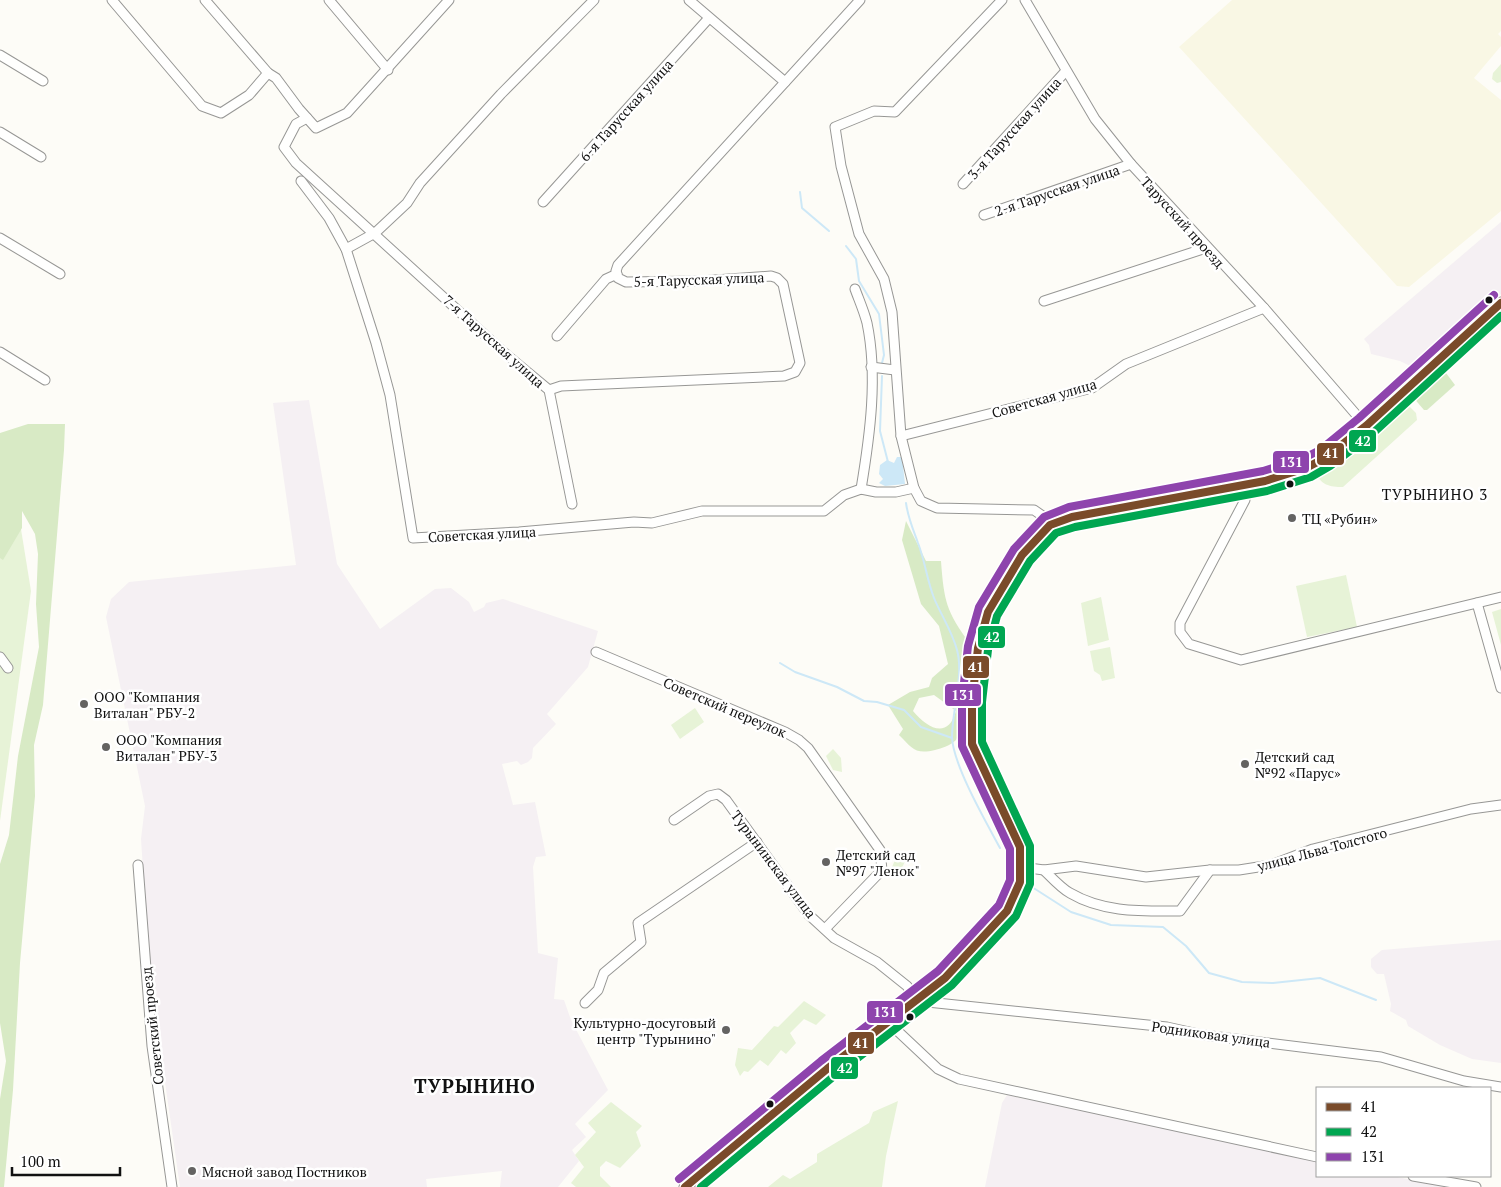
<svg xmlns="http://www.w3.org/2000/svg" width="1501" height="1187" viewBox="0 0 1501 1187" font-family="'PT Serif',serif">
<rect width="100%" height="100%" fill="#fdfcf7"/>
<g fill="#f5f0f3">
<path d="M 1501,222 L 1501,294 L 1414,368 L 1400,361 L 1371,354 L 1369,345 L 1364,339 Z"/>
<path d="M 309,400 L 337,564 L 380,629 L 435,589 L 451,588 L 469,602 L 474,612 L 484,607 L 486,603 L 503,599 L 598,631 L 588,667 L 547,714 L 556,724 L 533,748 L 532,758 L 528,762 L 521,765 L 517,761 L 502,764 L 513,805 L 535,802 L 546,856 L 536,857 L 533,867 L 538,953 L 558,958 L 554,999 L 564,1000 L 571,1020 L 608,1090 L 575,1124 L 586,1137 L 572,1150 L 579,1161 L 558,1187 L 500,1187 L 502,1171 L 426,1179 L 427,1187 L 180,1187 L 150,977 L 141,839 L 145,806 L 106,617 L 111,599 L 129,582 L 296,565 L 273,403 Z"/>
<path d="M 1501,940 L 1501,1063 L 1472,1059 L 1440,1045 L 1408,1026 L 1406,1020 L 1390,1011 L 1391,1004 L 1384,974 L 1377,974 L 1371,967 L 1371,959 L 1382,950 Z"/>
<path d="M 1007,1095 L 1317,1160 L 1317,1176 L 1392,1176 L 1449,1187 L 985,1187 L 1002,1103 Z"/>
</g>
<path fill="#f9f7e4" d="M 1232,0 L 1501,0 L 1501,31 L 1498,34 L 1501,37 L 1501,46 L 1474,78 L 1501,100 L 1501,211 L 1409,287 L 1397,286 L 1179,47 Z"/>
<g fill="#e7f3d7">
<path d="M 1501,64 L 1501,82 L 1497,83 L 1492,79 L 1493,73 Z"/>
<path d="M 1406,403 L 1416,413 L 1417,420 L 1343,487 C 1330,487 1320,485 1316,472 L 1336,459 L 1399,404 Z"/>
<path d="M 0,496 L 20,523 L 31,591 L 0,821 Z"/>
<path d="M 1346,575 L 1357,627 L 1307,637 L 1296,586 Z"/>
<path d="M 1101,597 L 1109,640 L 1088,646 L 1081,603 Z"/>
<path d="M 1501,609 L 1501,645 L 1492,612 Z"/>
<path d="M 1110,647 L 1115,678 L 1102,681 L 1100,675 L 1094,671 L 1090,651 Z"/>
<path d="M 695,708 L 704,722 L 680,739 L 671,725 Z"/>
<path d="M 833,749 L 841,758 L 842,772 L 833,770 L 826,756 Z"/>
<path d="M 898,853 L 907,857 L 901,870 L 892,867 Z"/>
<path d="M 804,1001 L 826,1015 L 816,1025 L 804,1019 L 790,1033 L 796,1043 L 786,1054 L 781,1050 L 768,1066 L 760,1060 L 748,1072 L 744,1071 L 740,1076 L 735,1065 L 738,1048 L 752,1050 L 774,1026 L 778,1027 Z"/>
<path d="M 898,1101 L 886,1156 L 882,1187 L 768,1187 L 783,1175 L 790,1179 L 817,1162 L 817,1154 L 869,1123 L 873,1112 Z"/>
<path d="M 611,1102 L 642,1126 L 636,1132 L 641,1146 L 620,1168 L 606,1161 L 600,1167 L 600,1176 L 611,1187 L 576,1187 L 571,1183 L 584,1167 L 575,1155 L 596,1132 L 588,1123 Z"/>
</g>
<g fill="#d8eac5" fill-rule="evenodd">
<path d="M 1439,368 L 1443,369 L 1455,385 L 1427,410 L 1424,410 L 1412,396 L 1412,393 Z"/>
<path d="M 28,424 L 65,424 L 64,450 L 43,705 L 34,745 L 35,796 L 20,963 L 13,1090 L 4,1187 L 0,1187 L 0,1099 L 6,1061 L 0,1023 L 0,864 L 9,835 L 18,756 L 39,647 L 36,604 L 38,554 L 35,534 L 22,511 L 22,528 L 3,560 L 0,558 L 0,433 Z"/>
<path d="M 906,521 L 926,561 L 941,561 C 944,601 946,611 970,644 C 968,660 963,733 956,740 C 950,746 942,748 935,750 C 915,755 912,748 899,735 L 903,729 L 888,705 L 910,692 L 929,687 L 932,678 L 948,664 L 939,626 L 921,604 L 902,540 ZM 934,695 L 956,711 C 948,740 927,728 913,711 L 919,698 Z"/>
</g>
<path fill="#cde8f7" d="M 897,457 L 902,457 L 905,484 L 885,486 L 879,483 L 883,479 L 879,474 L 880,465 L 887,460 L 894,463 Z"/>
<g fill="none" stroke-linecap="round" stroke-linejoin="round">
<g stroke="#cde8f7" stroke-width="2">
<path d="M 800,192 L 802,208 L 829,231"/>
<path d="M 846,246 L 856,259 L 859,281 L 879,314 L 884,355 L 882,363"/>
<path d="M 882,376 L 880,431 L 888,462"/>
<path d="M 906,503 C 908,518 913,529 918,543 C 925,561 927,580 934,598 C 941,615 952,631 957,650 C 964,675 952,711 952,737 C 953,765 986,822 1000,848"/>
<path d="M 780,663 L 795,672 L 837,687 L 864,701 L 877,702 L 904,710 L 921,727 L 952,738"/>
<path d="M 1032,887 L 1071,912 L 1111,925 L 1163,927 L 1186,946 L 1209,973 L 1242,982 L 1273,983 L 1320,978 L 1376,1000"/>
</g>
<defs>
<g id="minor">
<path d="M 112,0 L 202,106 L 221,113 L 249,95 L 268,73"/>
<path d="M 205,0 L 268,73 L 276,78 L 299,109 L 316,128 L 347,113 L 449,0"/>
<path d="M 329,0 L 388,70"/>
<path d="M 689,0 L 785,82"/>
<path d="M 1025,0 L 1095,119 L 1131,164 L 1264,308 L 1366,426"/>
<path d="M 0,55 L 43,81"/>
<path d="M 307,118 L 296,124 L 284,147 L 296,163 L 508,356 L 549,390 L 572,504"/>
<path d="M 0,132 L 41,157"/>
<path d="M 301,181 L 329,218 L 346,249 L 376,343 L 390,395 L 413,538 L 519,532 L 634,522 L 652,523 L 702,511 L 824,511 L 844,495 L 861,489 L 876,492 L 896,492 L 914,488 L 921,501 L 937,508 L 1034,510 L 1047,519 L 1050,525"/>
<path d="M 963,184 L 1065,72"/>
<path d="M 543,202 L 709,18"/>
<path d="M 984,215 L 1131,164"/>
<path d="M 0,238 L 60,274"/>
<path d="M 346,249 L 375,233 L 407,203 L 420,183 L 501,94 L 594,0"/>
<path d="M 855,289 C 859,300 864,311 867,323 C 878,376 870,435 861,489"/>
<path d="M 1044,301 L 1206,248"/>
<path d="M 557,336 L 606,279 L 617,274"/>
<path d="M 0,352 L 45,380"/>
<path d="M 871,367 L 895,370"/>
<path d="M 549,390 L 561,386 L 784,376 L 795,372 L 800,363 L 783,284 L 777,278 L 771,276 L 701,281 L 626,282 L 618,278 L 616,271 L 618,265 L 860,0"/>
<path d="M 901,436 L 1092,388 L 1126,364 L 1264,308"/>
<path d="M 1243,485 L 1245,500 L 1180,623 L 1180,632 L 1189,644 L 1241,660 L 1501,597"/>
<path d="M 914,488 L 901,436 L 892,312 L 884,279 L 859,234 L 841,166 L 835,127 L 874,111 L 895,112 L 1002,0"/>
<path d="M 1477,603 L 1501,688"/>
<path d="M 596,652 L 785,732 L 799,740 L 808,748 L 880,850 L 882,870 L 825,929"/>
<path d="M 0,657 L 8,668"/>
<path d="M 674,820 L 709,796 L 718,794 L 726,800 L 809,915 L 834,938 L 877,962 L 907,986 L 918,1001 L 1167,1027 L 1203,1035 L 1381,1057 L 1464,1081 L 1501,1087"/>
<path d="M 138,865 L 152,1046 L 172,1187"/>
<path d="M 1021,867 L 1044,870 L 1076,866 L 1146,877 L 1210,870 L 1239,870 L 1271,865 L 1313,849 L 1471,809 L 1501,805"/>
<path d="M 1044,870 C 1052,878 1061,888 1070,893 C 1104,913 1142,911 1180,911 L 1210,870"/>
<path d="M 585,1003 L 598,990 L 604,973 L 641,942 L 638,923 L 757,842"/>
<path d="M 888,1022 L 938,1069 L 959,1079 L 1317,1157"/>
<path d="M 1413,1176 L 1476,1187"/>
</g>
<path id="major" d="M 685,1187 L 827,1069 L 945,978 L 1007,911 L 1020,882 L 1020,847 L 978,758 C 976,754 973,749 972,744 C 968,721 976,646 984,622 C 992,599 1029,538 1050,525 C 1056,521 1065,520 1072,517 L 1265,481 L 1306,468 L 1325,458 L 1366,426 L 1456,342 L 1501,303"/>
</defs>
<use href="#minor" stroke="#979795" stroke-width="11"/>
<use href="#major" stroke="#858482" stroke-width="13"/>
<use href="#minor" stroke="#fffffe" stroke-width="9"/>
<use href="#major" stroke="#ede9dc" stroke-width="11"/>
<defs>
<path id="bus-1" d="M 685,1187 L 827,1069 L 945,978 L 1007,911 L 1020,882 L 1020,847 L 972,744 L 972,702 L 978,648 L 988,612 L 1022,555 L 1050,525 L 1072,517 L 1265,481 L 1306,468 L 1325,458 L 1366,426 L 1501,303"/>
<path id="bus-2" d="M 701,1187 L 833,1077 L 952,985 L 1016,916 L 1030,884 L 1030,846 L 982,742 L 982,702 L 988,650 L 997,616 L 1030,561 L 1056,533 L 1075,527 L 1267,491 L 1311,477 L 1330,466 L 1372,434 L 1501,316"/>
<path id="bus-3" d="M 679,1179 L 821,1061 L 938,971 L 999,905 L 1010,880 L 1010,849 L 962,746 L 962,701 L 968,646 L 979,607 L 1014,549 L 1044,517 L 1069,507 L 1263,471 L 1302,459 L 1320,450 L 1359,418 L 1494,295"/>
</defs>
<use href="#bus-1" stroke="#fff" stroke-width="11"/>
<use href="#bus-2" stroke="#fff" stroke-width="11"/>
<use href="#bus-3" stroke="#fff" stroke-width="11"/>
<use href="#bus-1" stroke="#7a4b2a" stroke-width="8"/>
<use href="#bus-2" stroke="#00a651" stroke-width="8"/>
<use href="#bus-3" stroke="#8e44ad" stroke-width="8"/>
</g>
<g fill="#111" stroke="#fff" stroke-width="2">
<circle cx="1489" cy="300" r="4.5"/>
<circle cx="1290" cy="484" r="4.5"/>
<circle cx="910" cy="1017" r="4.5"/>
<circle cx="770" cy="1104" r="4.5"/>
</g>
<g fill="#646362" stroke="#fff" stroke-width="2">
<circle cx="1292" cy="518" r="5"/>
<circle cx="84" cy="704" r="5"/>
<circle cx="106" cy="747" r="5"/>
<circle cx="1245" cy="764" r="5"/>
<circle cx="826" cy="862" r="5"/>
<circle cx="726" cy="1030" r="5"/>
<circle cx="192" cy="1171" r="5"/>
</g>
<g text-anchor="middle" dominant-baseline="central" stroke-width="5" stroke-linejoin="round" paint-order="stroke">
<g font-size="14" fill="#111" stroke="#fff">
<text transform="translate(626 110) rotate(-48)">6-я Тарусская улица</text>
<text transform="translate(1014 128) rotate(-48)">3-я Тарусская улица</text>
<text transform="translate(1057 190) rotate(-19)">2-я Тарусская улица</text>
<text transform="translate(1183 222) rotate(48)">Тарусский проезд</text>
<text transform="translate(699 279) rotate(-2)">5-я Тарусская улица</text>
<text transform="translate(494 341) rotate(42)">7-я Тарусская улица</text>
<text transform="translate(1044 398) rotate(-16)">Советская улица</text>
<text transform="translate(482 534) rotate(-3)">Советская улица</text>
<text transform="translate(725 707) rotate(23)">Советский переулок</text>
<text transform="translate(1322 849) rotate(-15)">улица Льва Толстого</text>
<text transform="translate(774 864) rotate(53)">Турынинская улица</text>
<text transform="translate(152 1026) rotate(-96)">Советский проезд</text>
<text transform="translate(1211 1034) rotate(8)">Родниковая улица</text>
</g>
<g font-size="14" fill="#111" stroke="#fff" text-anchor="start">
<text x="1302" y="518">ТЦ «Рубин»</text>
<text x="94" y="696">ООО "Компания<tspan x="94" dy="16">Виталан" РБУ-2</tspan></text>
<text x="116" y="739">ООО "Компания<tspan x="116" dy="16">Виталан" РБУ-3</tspan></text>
<text x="1255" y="756">Детский сад<tspan x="1255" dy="16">№92 «Парус»</tspan></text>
<text x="836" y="854">Детский сад<tspan x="836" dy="16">№97 "Ленок"</tspan></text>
<text x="716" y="1022" text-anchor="end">Культурно-досуговый<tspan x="716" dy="16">центр "Турынино"</tspan></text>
<text x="202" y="1171">Мясной завод Постников</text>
</g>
<g font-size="15" letter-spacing="1" fill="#111" stroke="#fff">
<text x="1435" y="494">ТУРЫНИНО 3</text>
</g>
<g font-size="19" font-weight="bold" letter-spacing="1" fill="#111" stroke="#fff">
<text x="475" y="1085">ТУРЫНИНО</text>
</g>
</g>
<g stroke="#fff" stroke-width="2">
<rect x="1348" y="429" width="29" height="24" rx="5" fill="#00a651"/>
<rect x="1316" y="442" width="29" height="24" rx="5" fill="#7a4b2a"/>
<rect x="1272" y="450" width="38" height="24" rx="5" fill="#8e44ad"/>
<rect x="977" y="625" width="29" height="24" rx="5" fill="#00a651"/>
<rect x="962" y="655" width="28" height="24" rx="5" fill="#7a4b2a"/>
<rect x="944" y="683" width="38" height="24" rx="5" fill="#8e44ad"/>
<rect x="866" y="1000" width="38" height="24" rx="5" fill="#8e44ad"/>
<rect x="847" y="1031" width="28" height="24" rx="5" fill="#7a4b2a"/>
<rect x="830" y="1056" width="29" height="24" rx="5" fill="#00a651"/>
</g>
<g font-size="14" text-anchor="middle" font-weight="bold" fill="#fff">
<text x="1363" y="446">42</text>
<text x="1331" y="458">41</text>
<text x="1291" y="467">131</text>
<text x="992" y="642">42</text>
<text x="976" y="672">41</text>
<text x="963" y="700">131</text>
<text x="885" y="1017">131</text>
<text x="861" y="1048">41</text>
<text x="845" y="1073">42</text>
</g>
<rect x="1316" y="1087" width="175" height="90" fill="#ffffff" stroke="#a0a0a0"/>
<rect x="1326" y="1103" width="25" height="8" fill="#7a4b2a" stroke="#a0a0a0"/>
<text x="1361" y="1112" font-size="15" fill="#111111">41</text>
<rect x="1326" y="1128" width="25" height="8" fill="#00a651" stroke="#a0a0a0"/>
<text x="1361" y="1137" font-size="15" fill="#111111">42</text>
<rect x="1326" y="1153" width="25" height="8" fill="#8e44ad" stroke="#a0a0a0"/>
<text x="1361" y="1162" font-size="15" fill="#111111">131</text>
<path d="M12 1167v8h108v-8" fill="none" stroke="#111111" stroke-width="2.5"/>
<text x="20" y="1167" font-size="15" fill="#111111" stroke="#ffffff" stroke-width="4" paint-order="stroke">100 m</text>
</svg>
